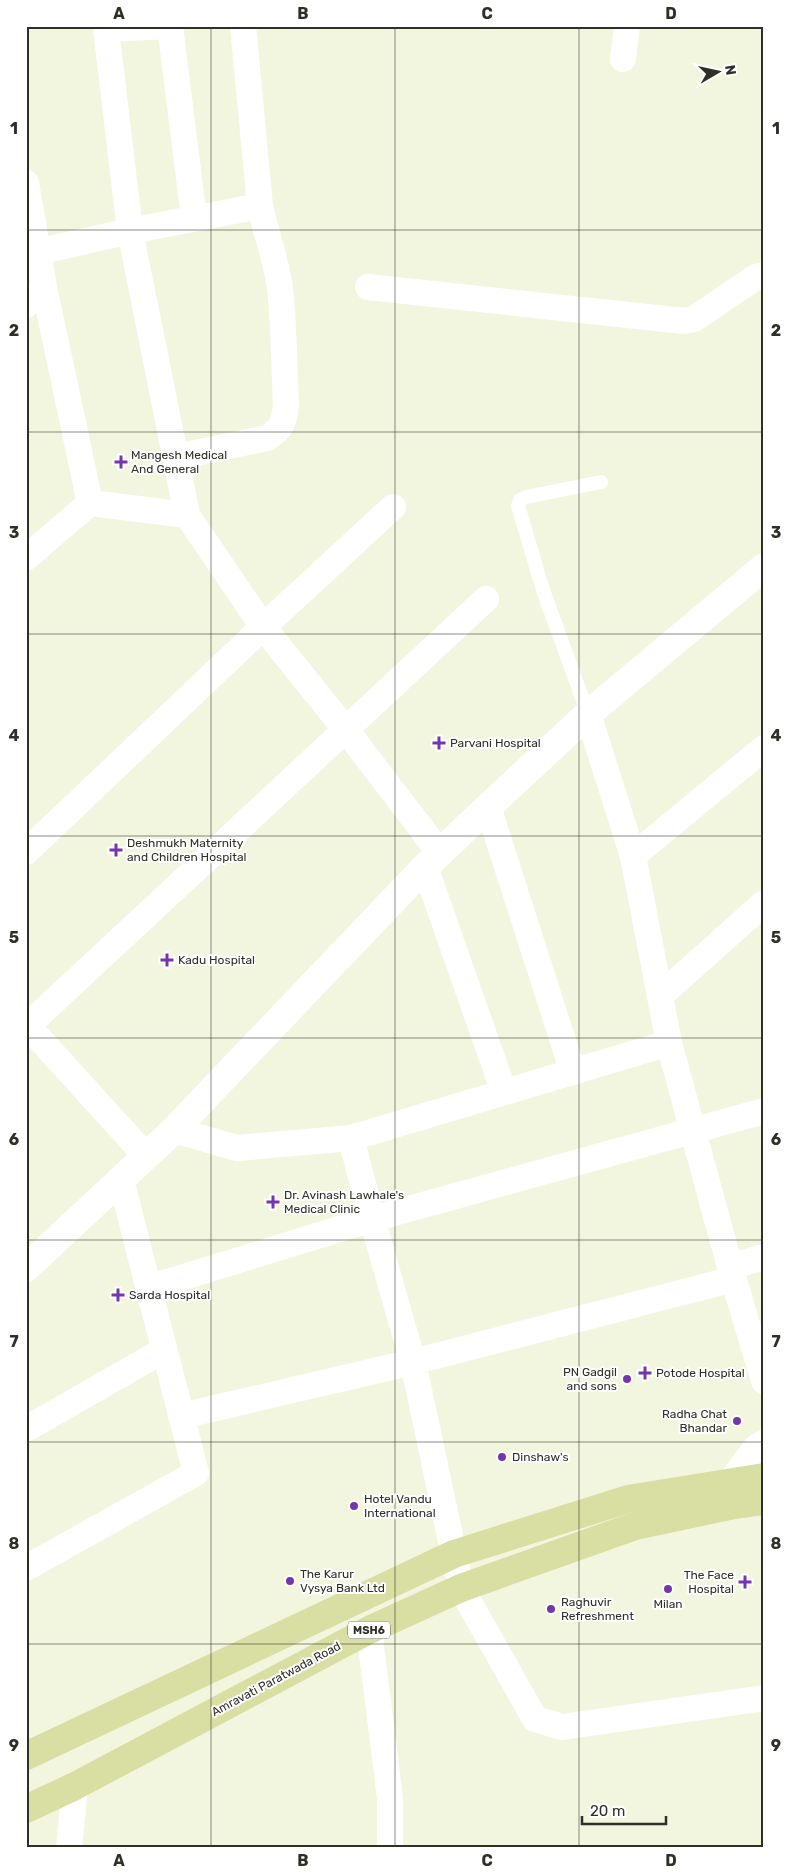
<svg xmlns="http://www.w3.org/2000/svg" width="790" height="1874" viewBox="0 0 790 1874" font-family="Rubik,sans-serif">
<rect width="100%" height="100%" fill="#f3f6df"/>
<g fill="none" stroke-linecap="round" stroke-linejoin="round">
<path stroke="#fff" stroke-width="14" d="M 588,714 L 543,590 L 518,506 L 520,500 L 526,497 L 601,482"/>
<g stroke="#fff" stroke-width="26">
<path d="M 168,26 L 106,29 L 130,231 L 187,515 L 263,627 L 346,730 L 440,853"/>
<path d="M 170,26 L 194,218"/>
<path d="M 623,59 L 627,26"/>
<path d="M 26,183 L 44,287 L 90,503 L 187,515"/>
<path d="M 37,252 L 130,231 L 260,206"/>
<path d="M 368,287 L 684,321 L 694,319 L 756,277 L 764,275"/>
<path d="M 26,305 L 44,287"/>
<path d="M 176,457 L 267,438 C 283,428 284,422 286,404 C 284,366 284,326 280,288 C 276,260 266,233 260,206 L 243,26"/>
<path d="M 26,558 L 90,503"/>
<path d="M 588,714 L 633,856 L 669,1043 L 730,1267 L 764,1381"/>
<path d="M 488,807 L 573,1072"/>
<path d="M 26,852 L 263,627 L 393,507"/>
<path d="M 633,856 L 764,748"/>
<path d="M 425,867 L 504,1092"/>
<path d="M 660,996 L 764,903"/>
<path d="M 26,1024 L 146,1156"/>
<path d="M 26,1027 L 486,599"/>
<path d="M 174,1130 L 237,1148 L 351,1138 L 669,1043"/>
<path d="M 351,1138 L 372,1219 L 413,1362 L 461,1588 L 535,1719 L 562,1727 L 764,1698"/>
<path d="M 730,1267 L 764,1257"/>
<path d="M 148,1288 L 372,1219 L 764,1111"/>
<path d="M 181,1416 L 413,1362 L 734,1279"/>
<path d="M 26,1429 L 164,1350"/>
<path d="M 26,1568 L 196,1473 L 121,1180"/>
<path d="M 369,1630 L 390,1798 L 390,1848"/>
<path d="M 69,1848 L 75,1786"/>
</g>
<g stroke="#fff" stroke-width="28">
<path d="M 26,1268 L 174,1130 L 425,867 L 488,807 L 588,714 L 764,567"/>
<path d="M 732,1481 L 757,1448 L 764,1444"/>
</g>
<g stroke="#d9dea2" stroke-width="28">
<path d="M 26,1756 L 454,1554 L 628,1499 L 764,1477"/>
<path d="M 26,1809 L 75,1786 L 369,1630 L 461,1588 L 635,1526 L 734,1505 L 764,1501"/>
</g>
</g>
<path fill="none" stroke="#2e2f26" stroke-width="1" stroke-opacity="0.55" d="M 211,26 L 211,1848M 395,26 L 395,1848M 579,26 L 579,1848M 26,230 L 764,230M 26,432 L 764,432M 26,634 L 764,634M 26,836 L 764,836M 26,1038 L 764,1038M 26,1240 L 764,1240M 26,1442 L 764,1442M 26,1644 L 764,1644"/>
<g fill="#7336ac" stroke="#fff" stroke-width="2">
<path d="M118.5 454.5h5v5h5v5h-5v5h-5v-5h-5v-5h5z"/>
<path d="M436.5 735.5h5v5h5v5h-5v5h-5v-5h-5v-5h5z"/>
<path d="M113.5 842.5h5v5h5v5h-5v5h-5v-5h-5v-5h5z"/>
<path d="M164.5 952.5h5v5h5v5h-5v5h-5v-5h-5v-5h5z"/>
<path d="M270.5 1194.5h5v5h5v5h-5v5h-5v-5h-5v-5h5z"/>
<path d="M115.5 1287.5h5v5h5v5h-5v5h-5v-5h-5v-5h5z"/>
<path d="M642.5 1365.5h5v5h5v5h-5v5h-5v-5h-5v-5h5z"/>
<circle cx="627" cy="1379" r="5"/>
<circle cx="737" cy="1421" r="5"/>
<circle cx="502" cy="1457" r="5"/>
<circle cx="354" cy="1506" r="5"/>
<circle cx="290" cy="1581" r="5"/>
<path d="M742.5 1574.5h5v5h5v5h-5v5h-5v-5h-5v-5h5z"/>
<circle cx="668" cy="1589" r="5"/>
<circle cx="551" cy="1609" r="5"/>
</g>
<g text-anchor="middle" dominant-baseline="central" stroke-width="4" stroke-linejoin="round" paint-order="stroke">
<rect fill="#fff" stroke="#6d6d67" stroke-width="1" x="348" y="1621.5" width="42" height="17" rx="4"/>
<g font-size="11" font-weight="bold" fill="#2e2f26">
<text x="369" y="1630">MSH6</text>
</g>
<g font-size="12" fill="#2e2f26" stroke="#fff" text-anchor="start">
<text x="131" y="455">Mangesh Medical<tspan x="131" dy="14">And General</tspan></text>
<text x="450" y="743">Parvani Hospital</text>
<text x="127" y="843">Deshmukh Maternity<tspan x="127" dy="14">and Children Hospital</tspan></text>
<text x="178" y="960">Kadu Hospital</text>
<text x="284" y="1195">Dr. Avinash Lawhale's<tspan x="284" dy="14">Medical Clinic</tspan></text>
<text x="129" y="1295">Sarda Hospital</text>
<text x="617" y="1372" text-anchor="end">PN Gadgil<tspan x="617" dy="14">and sons</tspan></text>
<text x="656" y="1373">Potode Hospital</text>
<text x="727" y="1414" text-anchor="end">Radha Chat<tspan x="727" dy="14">Bhandar</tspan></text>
<text x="512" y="1457">Dinshaw's</text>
<text x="364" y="1499">Hotel Vandu<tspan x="364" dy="14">International</tspan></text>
<text x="300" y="1574">The Karur<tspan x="300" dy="14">Vysya Bank Ltd</tspan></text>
<text x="734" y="1575" text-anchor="end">The Face<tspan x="734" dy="14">Hospital</tspan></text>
<text x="561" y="1602">Raghuvir<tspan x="561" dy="14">Refreshment</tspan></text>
<text x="668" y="1604" text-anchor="middle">Milan</text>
</g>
<g font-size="12" fill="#2e2f26" stroke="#fff">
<text transform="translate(276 1679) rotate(-28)">Amravati Paratwada Road</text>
</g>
</g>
<rect width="790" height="1874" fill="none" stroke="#ffffff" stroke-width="55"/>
<g transform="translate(718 72) rotate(81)" stroke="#ffffff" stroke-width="4" paint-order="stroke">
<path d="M0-4L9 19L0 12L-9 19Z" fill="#2e2f26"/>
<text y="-8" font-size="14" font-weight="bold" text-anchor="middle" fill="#2e2f26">N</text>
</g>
<path d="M582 1816v8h84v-8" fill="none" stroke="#2e2f26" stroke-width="2.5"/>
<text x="590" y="1816" font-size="15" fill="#2e2f26" stroke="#ffffff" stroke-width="4" paint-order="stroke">20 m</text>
<rect x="28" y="28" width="734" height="1818" fill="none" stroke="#2e2f26" stroke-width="2"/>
<g font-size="16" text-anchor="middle" font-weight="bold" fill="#2e2f26">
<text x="119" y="19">A</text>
<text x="303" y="19">B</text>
<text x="487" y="19">C</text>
<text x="671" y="19">D</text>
<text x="14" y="134">1</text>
<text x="776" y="134">1</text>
<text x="14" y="336">2</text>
<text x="776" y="336">2</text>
<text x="14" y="538">3</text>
<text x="776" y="538">3</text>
<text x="14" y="741">4</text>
<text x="776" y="741">4</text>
<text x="14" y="943">5</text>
<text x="776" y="943">5</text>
<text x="14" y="1145">6</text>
<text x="776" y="1145">6</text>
<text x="14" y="1347">7</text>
<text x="776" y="1347">7</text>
<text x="14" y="1549">8</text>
<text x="776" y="1549">8</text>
<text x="14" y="1751">9</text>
<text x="776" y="1751">9</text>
<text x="119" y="1866">A</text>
<text x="303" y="1866">B</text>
<text x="487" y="1866">C</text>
<text x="671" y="1866">D</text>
</g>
</svg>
